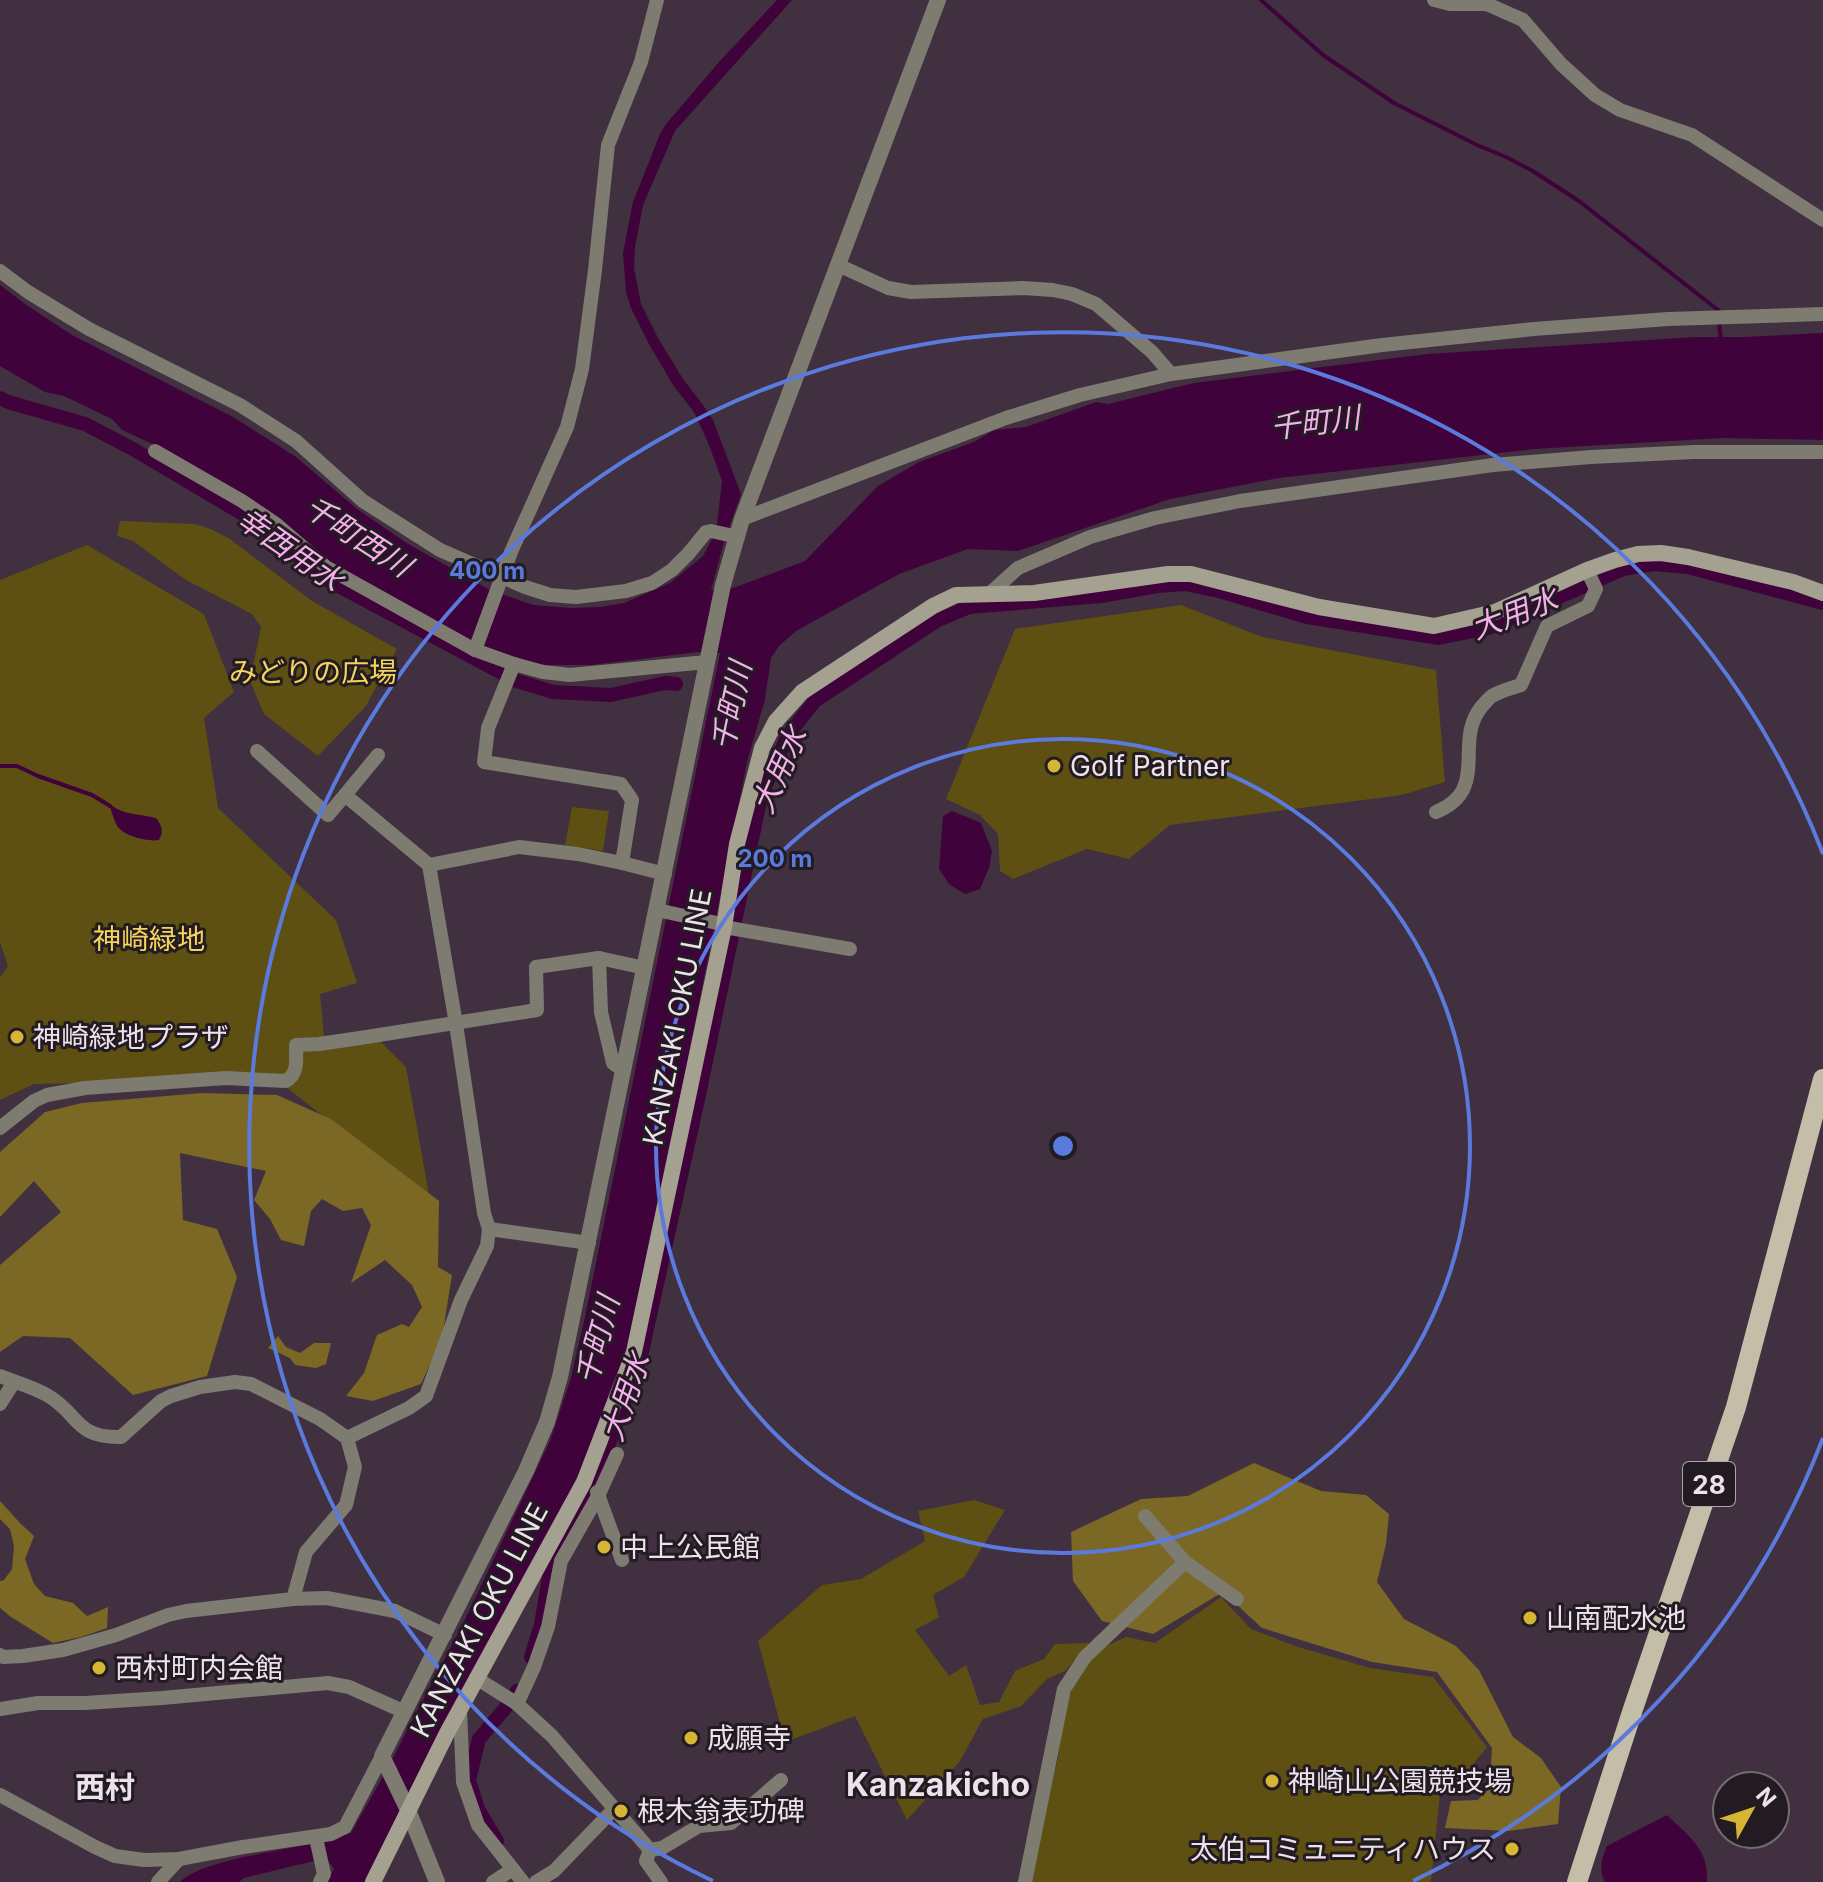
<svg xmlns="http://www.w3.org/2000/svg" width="1823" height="1882" viewBox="0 0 1823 1882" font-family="Inter,'Noto Sans JP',sans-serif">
<rect width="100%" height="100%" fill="#41303f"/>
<g fill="#5e4f13">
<path d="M 120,521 L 195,524 L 211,529 L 230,539 L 312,601 L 397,649 L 366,706 L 318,756 L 264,714 L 250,681 L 261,627 L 252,614 L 186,580 L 133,541 L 117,536 Z"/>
<path d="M 87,545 L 204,614 L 234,692 L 204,718 L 218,808 L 336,920 L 357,983 L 320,994 L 324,1036 L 379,1040 L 406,1067 L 430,1200 L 277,1080 L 34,1084 L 0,1100 L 0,977 L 8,966 L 0,942 L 0,580 Z"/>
<path d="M 1181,605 L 1262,637 L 1436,670 L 1445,782 L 1402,795 L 1170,825 L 1129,859 L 1087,849 L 1013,879 L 1000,871 L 998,834 L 980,815 L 946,799 L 1015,629 Z"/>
<path d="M 572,807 L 609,811 L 603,851 L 565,845 Z"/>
<path d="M 974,1500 L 1005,1510 L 964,1577 L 933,1595 L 939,1617 L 915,1630 L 949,1676 L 966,1665 L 980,1705 L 999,1702 L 1015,1671 L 1044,1659 L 1055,1644 L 1089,1643 L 1065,1671 L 1047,1679 L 1021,1706 L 983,1719 L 960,1761 L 907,1820 L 855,1716 L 785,1742 L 758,1641 L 822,1585 L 861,1579 L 925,1541 L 918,1511 Z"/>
<path d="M 1221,1597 L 1251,1629 L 1295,1646 L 1370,1668 L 1433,1677 L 1487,1747 L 1449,1794 L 1440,1793 L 1431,1882 L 1029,1882 L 1039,1830 L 1058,1758 L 1064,1713 L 1074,1682 L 1099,1649 L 1126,1637 L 1155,1643 Z"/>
</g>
<g fill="#7b6824">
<path d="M 202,1093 L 277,1095 L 331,1119 L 439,1201 L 438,1267 L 452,1275 L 442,1338 L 421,1384 L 373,1401 L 346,1396 L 364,1373 L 377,1335 L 402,1324 L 409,1327 L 422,1307 L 412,1285 L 385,1260 L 351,1283 L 371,1225 L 362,1208 L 343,1211 L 322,1199 L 311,1211 L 304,1246 L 281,1240 L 270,1219 L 254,1200 L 266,1171 L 180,1153 L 183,1220 L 217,1229 L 237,1277 L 207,1376 L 133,1395 L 70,1338 L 23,1336 L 0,1352 L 0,1265 L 61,1212 L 34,1181 L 0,1217 L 0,1152 L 45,1112 L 82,1103 Z"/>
<path d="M 278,1336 L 286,1347 L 300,1353 L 314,1343 L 331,1343 L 326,1364 L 316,1368 L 295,1365 L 290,1358 L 268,1348 Z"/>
<path d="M 1254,1463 L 1321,1491 L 1366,1495 L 1389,1514 L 1386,1544 L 1377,1582 L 1404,1619 L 1456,1646 L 1479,1670 L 1513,1737 L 1541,1758 L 1561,1787 L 1558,1824 L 1509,1831 L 1445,1828 L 1451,1801 L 1478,1800 L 1490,1784 L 1492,1748 L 1437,1672 L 1372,1662 L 1262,1628 L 1223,1592 L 1153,1634 L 1102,1621 L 1073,1581 L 1071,1532 L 1141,1499 L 1188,1496 Z"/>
<path d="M 0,1501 L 20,1523 L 34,1536 L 25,1559 L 34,1584 L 45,1596 L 73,1603 L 87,1616 L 108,1607 L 107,1628 L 81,1637 L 53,1643 L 11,1617 L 0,1608 L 0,1581 L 4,1580 L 12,1569 L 14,1546 L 10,1529 L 0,1519 Z"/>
</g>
<g fill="#3f023b">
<path d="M 777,0 L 792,0 L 675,131 L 643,205 L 635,247 L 634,268 L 641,304 L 658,338 L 683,379 L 703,405 L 713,420 L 741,494 L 724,542 L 711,590 L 733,588 L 805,561 L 878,486 L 919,462 L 974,442 L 994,430 L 1026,427 L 1096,402 L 1108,404 L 1194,383 L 1428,354 L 1695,337 L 1744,337 L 1823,333 L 1823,440 L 1722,438 L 1534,449 L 1279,478 L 1170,499 L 1018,551 L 968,549 L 899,574 L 796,631 L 779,646 L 771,658 L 765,699 L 747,762 L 631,1344 L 581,1470 L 366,1882 L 327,1882 L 334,1869 L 326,1858 L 244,1878 L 239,1882 L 180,1882 C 201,1860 287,1850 320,1842 C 331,1840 341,1836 351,1833 L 388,1768 L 416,1713 L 460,1630 L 550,1441 L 571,1378 L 585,1317 L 720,653 L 698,652 L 591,665 L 546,665 L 517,660 L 474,643 L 325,560 L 159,447 L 122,430 L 112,419 L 64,396 L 45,392 L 0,366 L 0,285 L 25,304 L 72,335 L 233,417 L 296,457 L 357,509 L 408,544 L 490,590 L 533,605 L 570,608 L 601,607 L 624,603 L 670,583 L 703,556 L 712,539 L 717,524 L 722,481 L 709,445 L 694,412 L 673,385 L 649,344 L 631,308 L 626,292 L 623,253 L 633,202 L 660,134 L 666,124 L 719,62 Z"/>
<path d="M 111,805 C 123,815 141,814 156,818 C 162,826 164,831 159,840 C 147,842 124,836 117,826 C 114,820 112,813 110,807 Z"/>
<path d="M 952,811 L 981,823 L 992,851 L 989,868 L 980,889 L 965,894 L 949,884 L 939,869 L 943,816 Z"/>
<path d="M 1667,1815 C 1688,1836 1709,1848 1707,1882 L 1605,1882 C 1598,1871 1602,1857 1607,1846 Z"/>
</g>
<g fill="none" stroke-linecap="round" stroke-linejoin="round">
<g stroke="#3f023b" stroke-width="4">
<path d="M 1261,0 L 1323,55 L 1394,103 L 1477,145 L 1506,157 L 1531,170 L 1579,201 L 1718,310 L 1719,313"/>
<path d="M 1719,322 L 1721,341"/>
<path d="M 0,766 L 17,766 L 38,776 L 92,795 L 110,806"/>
</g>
<g stroke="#3f023b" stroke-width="14">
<path d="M 0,398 L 8,402 L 85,424 L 133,449 L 268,529 L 320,576 L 517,681 L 553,692 L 611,695 L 665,683 L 676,684"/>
<path d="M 531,1657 L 541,1625 L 552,1559 L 571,1529 L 593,1487 L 641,1356 L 699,1095 L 761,796 L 788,735 L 815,701 L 938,620 L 969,607 L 1101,596 L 1157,586 L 1185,584 L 1219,591 L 1307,617 L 1439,638 L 1488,628 L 1623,569 L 1653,564 L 1688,567 L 1823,603"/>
<path d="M 497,1841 L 478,1809 L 469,1780 L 479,1739 L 513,1699 L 517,1691"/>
</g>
<g stroke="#7e7b71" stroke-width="14">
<path d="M 1434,0 L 1450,4 L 1487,4 L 1523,20 L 1561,64 L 1595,95 L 1620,110 L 1692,135 L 1823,220"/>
<path d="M 838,265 L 888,288 L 911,292 L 1023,288 L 1053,290 L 1072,294 L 1096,304 L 1152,352 L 1171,374"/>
<path d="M 0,271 L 28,292 L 89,329 L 240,405 L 296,441 L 363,501 L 440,550 L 525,587 L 550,595 L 576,597 L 626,591 L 652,583 L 672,570 L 689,553 L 706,532 L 711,531 L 738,537"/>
<path d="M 155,451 L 242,501 L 276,524 L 326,567 L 475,650 L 514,664 L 543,672 L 570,675 L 707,662"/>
<path d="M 742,519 L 1006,418 L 1080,395 L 1171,374 L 1382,345 L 1534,329 L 1668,319 L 1823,314"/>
<path d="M 988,595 L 1018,568 L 1090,537 L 1155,518 L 1240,501 L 1493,465 L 1591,457 L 1694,452 L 1823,452"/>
<path d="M 475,650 L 511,552 L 567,427 L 582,369 L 595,270 L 608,145 L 641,62 L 657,0"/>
<path d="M 257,751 L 328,815 L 345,795 L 429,865"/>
<path d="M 345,795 L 378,755"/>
<path d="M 1436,812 C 1492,789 1451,741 1483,705 C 1485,703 1490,697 1492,696 C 1500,691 1512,688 1521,685 L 1547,626 L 1588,606 L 1596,589 L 1587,570"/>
<path d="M 622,863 L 665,874"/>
<path d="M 657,910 L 717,923 L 724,927 L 850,949"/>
<path d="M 599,958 L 601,1012 L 613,1063 L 624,1071"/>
<path d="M 0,1128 L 34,1101 L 47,1095 L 85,1088 L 226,1078 L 286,1081 C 299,1073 296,1059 296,1045 L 319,1044 L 360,1038 L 537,1010 L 536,967 L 599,958 L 645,968"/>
<path d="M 489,1229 L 589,1243"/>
<path d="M 0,1376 C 15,1382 33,1387 47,1395 C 80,1414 74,1438 121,1437 L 161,1401 L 171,1396 L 200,1387 L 235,1382 L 251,1384 L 320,1419 L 347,1438 L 355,1467 L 346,1505 L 306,1552 L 293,1599"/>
<path d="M 0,1404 L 14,1382"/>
<path d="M 347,1438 L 409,1408 L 426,1396 L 461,1300 L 487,1246 L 489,1229 L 484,1213 L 456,1024 L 429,865 L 519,847 L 578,854 L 622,863 L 632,800 L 621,784 L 484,762 L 488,728 L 514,664"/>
<path d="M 597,1492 L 622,1560"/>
<path d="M 1145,1516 L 1185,1562 L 1237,1599"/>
<path d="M 0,1655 L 3,1657 L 23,1656 L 63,1650 L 116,1635 L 168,1615 L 186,1611 L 293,1599 L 327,1598 L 395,1611 L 445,1635"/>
<path d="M 476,1678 L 516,1703 L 552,1736 L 650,1850 L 646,1861 L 661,1882"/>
<path d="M 517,1704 L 534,1667 L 548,1627 L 561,1561 L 598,1496 L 617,1454"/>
<path d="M 0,1709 L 38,1703 L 85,1703 L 162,1698 L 328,1683 L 349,1687 L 405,1712"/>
<path d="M 460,1709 L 463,1782 L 478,1825 L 523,1882"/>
<path d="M 0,1795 L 95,1847 L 115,1856 L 144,1860 L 179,1859 L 243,1847 L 331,1834 L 345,1827 L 382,1756"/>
<path d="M 316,1838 L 324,1874 L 320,1882"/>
<path d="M 650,1850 L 662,1848 L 699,1826 L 731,1823 L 781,1780"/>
<path d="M 158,1882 L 179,1859"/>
<path d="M 493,1882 L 513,1869"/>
<path d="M 536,1882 L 554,1871 L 614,1809"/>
<path d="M 1025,1882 L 1064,1689 L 1085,1657 L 1185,1562"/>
</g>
<path stroke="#7e7b71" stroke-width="16" d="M 437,1882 L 408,1810 L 382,1756 L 526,1471 L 547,1422 L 560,1377 L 723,585 L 742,519 L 938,0"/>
<path stroke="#a5a191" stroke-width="16" d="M 373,1882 L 447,1733 L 584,1482 L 634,1352 L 724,927 L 737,844 L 762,748 L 776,721 L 802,692 L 933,606 L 956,595 L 1034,593 L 1168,574 L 1191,574 L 1319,607 L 1434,626 L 1495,612 L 1587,570 L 1615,560 L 1638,554 L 1661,553 L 1688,557 L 1793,582 L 1823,593"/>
<path stroke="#c4bea9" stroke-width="20" d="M 1577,1882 L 1633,1709 L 1736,1407 L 1823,1079"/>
</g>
<g fill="none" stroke="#5b7ade" stroke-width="4">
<circle cx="1063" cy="1146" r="407"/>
<path d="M1823 1438A814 814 0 0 1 1413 1881M713 1881A814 814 0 1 1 1823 854"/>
</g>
<g fill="#d6b534" stroke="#231b22" stroke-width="3">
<circle cx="1054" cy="766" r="8"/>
<circle cx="17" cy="1037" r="8"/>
<circle cx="604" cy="1547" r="8"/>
<circle cx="1530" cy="1618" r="8"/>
<circle cx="99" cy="1668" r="8"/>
<circle cx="691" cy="1738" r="8"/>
<circle cx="1272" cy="1781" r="8"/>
<circle cx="621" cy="1811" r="8"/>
<circle cx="1512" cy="1849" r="8"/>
</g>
<g text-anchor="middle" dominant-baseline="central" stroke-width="6" stroke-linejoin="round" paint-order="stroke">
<rect fill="#231b22" stroke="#b0a6af" stroke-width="2" x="1683" y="1462" width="52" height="44" rx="6"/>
<g font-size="26" font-weight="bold" fill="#ede2eb">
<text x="1709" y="1484">28</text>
</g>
<g font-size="28" fill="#f5d45b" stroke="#231b22">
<text x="313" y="672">みどりの広場</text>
<text x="149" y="939">神崎緑地</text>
</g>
<g font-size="28" fill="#ede2eb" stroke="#231b22" text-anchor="start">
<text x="1070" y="766">Golf Partner</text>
<text x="33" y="1037">神崎緑地プラザ</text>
<text x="620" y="1547">中上公民館</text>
<text x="1546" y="1618">山南配水池</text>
<text x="115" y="1668">西村町内会館</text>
<text x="707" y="1738">成願寺</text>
<text x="1288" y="1781">神崎山公園競技場</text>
<text x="637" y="1811">根木翁表功碑</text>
<text x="1496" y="1849" text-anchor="end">太伯コミュニティハウス</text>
</g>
<g font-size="28" fill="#ede2eb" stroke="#231b22">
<text transform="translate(677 1017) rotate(-79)">KANZAKI OKU LINE</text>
<text transform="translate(479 1620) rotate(-62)">KANZAKI OKU LINE</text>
</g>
<g font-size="30" font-style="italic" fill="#f6afec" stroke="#231b22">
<text transform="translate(1315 422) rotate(-7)">千町川</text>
<text transform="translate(358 536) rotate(33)">千町西川</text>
<text transform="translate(290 549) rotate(35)">幸西用水</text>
<text transform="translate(1514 613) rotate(-21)">大用水</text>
<text transform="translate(731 706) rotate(-78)">千町川</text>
<text transform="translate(779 770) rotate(-66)">大用水</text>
<text transform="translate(597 1340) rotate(-75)">千町川</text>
<text transform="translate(625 1397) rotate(-71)">大用水</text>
</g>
<g font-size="30" font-weight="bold" fill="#ede2eb" stroke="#231b22">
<text x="105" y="1787">西村</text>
</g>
<g font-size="32" font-weight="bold" fill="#ede2eb" stroke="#231b22">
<text x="938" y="1784">Kanzakicho</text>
</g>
</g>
<circle cx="1063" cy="1146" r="12" fill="#5b7ade" stroke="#231b22" stroke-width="4"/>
<g font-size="24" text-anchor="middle" font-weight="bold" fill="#5b7ade" stroke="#231b22" stroke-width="6" stroke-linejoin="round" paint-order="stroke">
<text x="487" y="579">400 m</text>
<text x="775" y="867">200 m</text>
</g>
<g transform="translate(1751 1810) rotate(50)"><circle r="38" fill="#231b22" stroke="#746b72" stroke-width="2"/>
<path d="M0-6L14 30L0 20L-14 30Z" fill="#d6b534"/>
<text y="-12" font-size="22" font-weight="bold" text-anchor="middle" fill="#ede2eb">N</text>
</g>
</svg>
